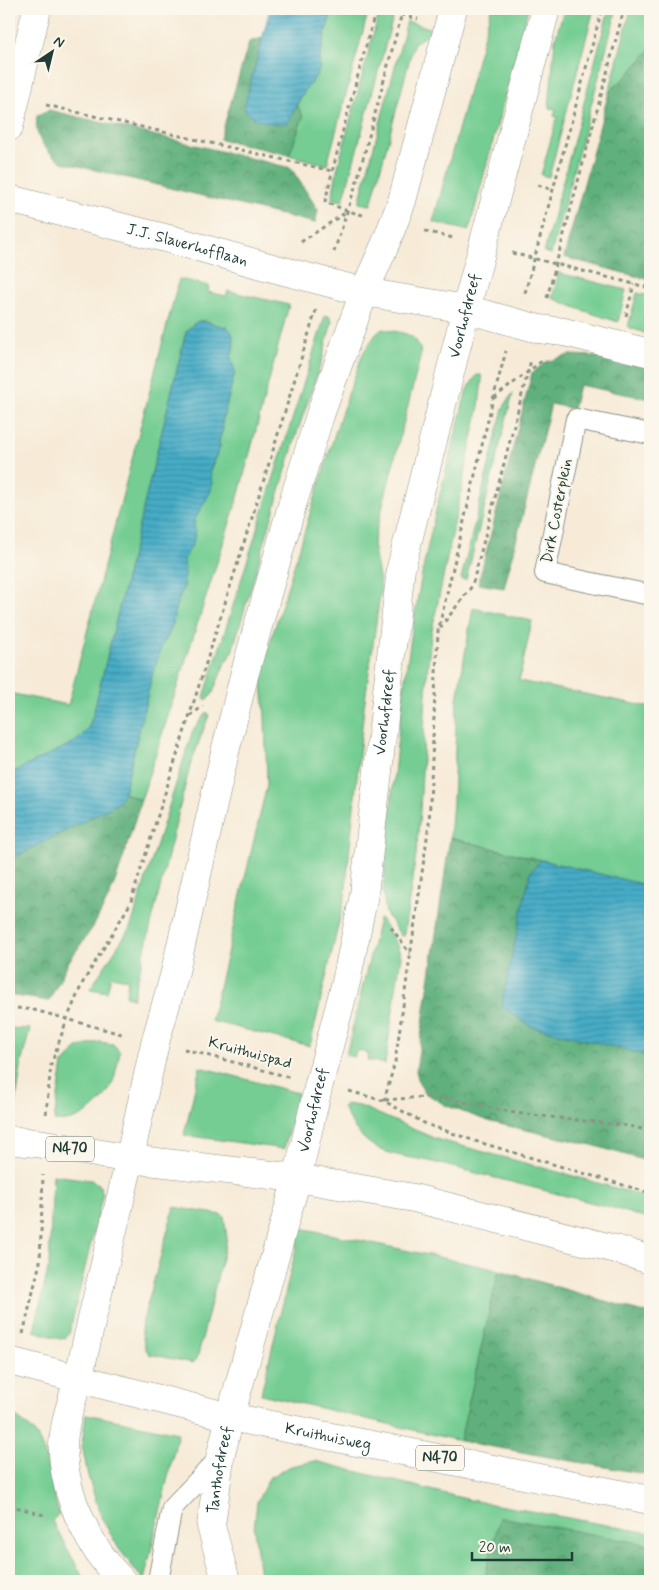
<svg xmlns="http://www.w3.org/2000/svg" width="659" height="1590" viewBox="0 0 659 1590" font-family="Mynerve,sans-serif">
<defs>
<pattern id="forest-crowns" width="20" height="18" patternUnits="userSpaceOnUse" patternTransform="scale(1.25)"><rect width="20" height="18" fill="#60b07d"/><path d="M2 6a3 3 0 1 1 6 0M12 15a3 3 0 1 1 6 0" fill="none" stroke="#4f9067"/></pattern>
<pattern id="water-rules" width="6" height="5" patternUnits="userSpaceOnUse" patternTransform="scale(1.25)"><rect width="6" height="5" fill="#46acc6"/><path d="M0 2.5h6" fill="none" stroke="#3a8da2"/></pattern>
</defs>
<rect width="100%" height="100%" fill="#fbf7ec"/>
<filter id="ink" filterUnits="userSpaceOnUse"><feTurbulence type="fractalNoise" baseFrequency=".02" numOctaves="2"/><feDisplacementMap in="SourceGraphic" scale="10" xChannelSelector="R" yChannelSelector="G"/><feConvolveMatrix kernelMatrix="1 2 1 2 8 2 1 2 1" color-interpolation-filters="sRGB"/></filter>
<filter id="wash" filterUnits="userSpaceOnUse"><feTurbulence type="fractalNoise" baseFrequency=".0096" numOctaves="4" result="noise"/><feDisplacementMap in="SourceGraphic" scale="20" xChannelSelector="R" yChannelSelector="G"/><feGaussianBlur stdDeviation="1.12" result="paint"/><feColorMatrix in="noise" values="0 0 0 0 0 0 0 0 0 0 0 0 0 0 0 0 0 1.4 0 .05"/><feComposite in="paint" operator="in"/></filter>
<g filter="url(#wash)">
<rect width="100%" height="100%" fill="#f7ebd8"/>
<g fill="#75cd93" stroke="#4a8564">
<path d="M 333,9 L 369,9 L 327,165 L 289,155 L 303,117 L 297,105 L 306,88 L 312,82 L 322,50 L 325,34 Z"/>
<path d="M 491,9 L 528,9 L 469,231 L 433,222 Z"/>
<path d="M 564,9 L 594,9 L 549,177 L 541,175 L 557,117 L 554,116 L 556,109 L 549,108 L 555,40 Z"/>
<path d="M 609,9 L 617,9 L 551,254 L 544,252 Z"/>
<path d="M 631,9 L 650,9 L 650,50 L 628,75 L 609,92 Z"/>
<path d="M 379,13 L 393,17 L 343,201 L 332,199 L 337,170 Z"/>
<path d="M 407,21 L 433,29 L 432,32 L 414,43 L 371,205 L 359,203 Z"/>
<path d="M 559,273 L 626,290 L 618,322 L 579,309 L 552,298 Z"/>
<path d="M 179,279 L 209,286 L 208,292 L 226,296 L 228,291 L 289,305 L 239,494 L 141,800 L 124,793 L 152,676 L 162,645 L 167,638 L 173,623 L 175,609 L 184,586 L 185,574 L 184,560 L 193,543 L 195,533 L 194,521 L 212,484 L 210,470 L 220,447 L 219,440 L 223,429 L 222,422 L 235,372 L 231,358 L 234,344 C 221,329 204,307 186,332 L 93,715 L 88,729 L 75,742 L 9,774 L 9,693 L 68,705 Z"/>
<path d="M 637,293 L 650,296 L 650,335 L 628,327 Z"/>
<path d="M 326,315 L 329,316 L 332,321 L 322,360 L 297,433 L 232,652 L 224,665 L 212,695 L 206,700 L 204,697 L 325,316 Z"/>
<path d="M 382,329 C 400,333 418,331 421,354 L 373,544 L 381,588 L 364,707 L 345,896 L 310,1046 L 211,1021 L 267,785 L 265,717 L 261,672 L 341,414 L 363,353 L 376,334 Z"/>
<path d="M 477,375 L 481,375 L 482,380 L 479,406 L 431,635 L 427,676 L 420,811 L 416,855 L 404,933 L 403,936 L 401,936 L 386,914 L 383,893 C 392,794 400,694 418,596 C 430,526 450,457 467,389 Z"/>
<path d="M 513,393 L 466,580 L 461,579 L 503,408 Z"/>
<path d="M 473,608 L 532,621 L 519,681 L 650,707 L 650,886 L 450,838 L 453,802 L 457,699 Z"/>
<path d="M 207,712 L 209,715 L 190,766 L 133,998 L 126,996 L 128,979 L 111,976 L 107,992 L 90,989 L 131,926 L 193,730 Z"/>
<path d="M 379,919 L 381,919 L 383,922 L 396,943 L 401,956 L 385,1064 L 367,1060 L 369,1054 L 357,1050 L 354,1057 L 346,1055 Z"/>
<path d="M 9,1028 L 30,1029 L 22,1060 L 14,1117 L 9,1117 Z"/>
<path d="M 99,1042 L 113,1044 L 120,1052 C 117,1063 116,1076 111,1086 C 104,1102 84,1119 66,1121 C 62,1122 58,1121 54,1121 L 63,1064 L 77,1048 Z"/>
<path d="M 200,1067 L 298,1093 L 284,1149 L 184,1135 Z"/>
<path d="M 345,1104 L 360,1106 L 436,1139 L 573,1176 L 650,1198 L 650,1220 L 617,1209 L 425,1160 C 383,1154 362,1149 343,1107 Z"/>
<path d="M 53,1175 L 91,1180 L 99,1184 L 103,1193 L 69,1334 L 66,1338 L 61,1339 L 34,1331 L 49,1265 Z"/>
<path d="M 174,1207 L 222,1215 L 224,1217 L 227,1238 L 198,1355 L 197,1359 L 193,1363 L 149,1354 L 145,1348 L 141,1328 Z"/>
<path d="M 301,1228 L 499,1270 L 460,1441 L 261,1394 Z"/>
<path d="M 86,1414 L 178,1433 L 144,1581 L 119,1549 L 101,1517 L 88,1476 L 82,1445 Z"/>
<path d="M 13,1415 C 43,1434 43,1448 51,1480 C 53,1491 56,1503 59,1514 L 52,1521 L 85,1581 L 9,1581 L 9,1434 Z"/>
<path d="M 315,1461 L 470,1500 L 650,1533 L 650,1545 L 642,1543 L 485,1576 L 504,1581 L 263,1581 L 260,1576 L 254,1529 L 257,1502 L 269,1478 L 291,1466 Z"/>
</g>
<g fill="url(#forest-crowns)" stroke="#407658">
<path d="M 262,38 L 246,100 L 244,109 C 255,123 272,123 288,123 L 297,105 L 303,117 L 289,155 L 220,139 L 249,42 Z"/>
<path d="M 650,50 L 650,225 L 649,232 L 650,232 L 650,280 L 564,257 L 609,92 L 628,75 Z"/>
<path d="M 49,110 L 291,168 L 318,210 L 315,223 L 62,162 C 44,149 34,139 37,115 Z"/>
<path d="M 569,355 L 595,356 L 650,367 L 650,399 L 579,385 L 573,409 L 551,404 L 504,588 L 478,584 L 532,373 L 546,362 Z"/>
<path d="M 124,793 L 141,800 L 119,871 L 109,897 L 93,927 L 69,961 L 49,1001 L 9,995 L 9,860 L 111,807 L 118,803 Z"/>
<path d="M 450,838 L 541,860 L 530,873 L 530,1026 L 650,1056 L 650,1162 L 592,1145 L 491,1122 L 463,1112 L 445,1105 L 424,1092 L 419,1082 L 416,1071 Z"/>
<path d="M 499,1270 L 650,1314 L 650,1475 L 460,1441 Z"/>
<path d="M 500,1517 L 650,1545 L 650,1581 L 504,1581 L 485,1576 Z"/>
</g>
<g fill="url(#water-rules)" stroke="#32747d">
<path d="M 270,9 L 333,9 L 325,34 L 319,61 L 320,68 L 316,76 L 301,96 L 288,123 C 273,126 254,122 244,109 L 246,100 Z"/>
<path d="M 201,321 L 227,327 L 231,331 L 233,336 L 234,344 L 231,358 L 235,372 L 222,422 L 223,429 L 219,440 L 220,447 L 210,470 L 212,484 L 211,491 L 194,521 L 195,533 L 193,543 L 184,560 L 185,574 L 184,586 L 175,609 L 173,623 L 167,638 L 162,645 L 152,676 L 124,793 L 118,803 L 111,807 L 9,860 L 9,774 L 75,742 L 88,729 L 93,715 L 186,332 L 196,322 Z"/>
<path d="M 541,860 L 650,886 L 650,1056 L 530,1026 L 501,1006 L 530,873 Z"/>
</g>
</g>
<g filter="url(#ink)">
<g fill="none" stroke-linecap="round" stroke-linejoin="round">
<defs>
<g id="service">
<path d="M 650,434 L 576,419 L 545,573 L 650,595"/>
<path d="M 158,1581 L 172,1508 L 220,1458"/>
</g>
<g id="minor">
<path d="M 9,127 L 37,9"/>
<path id="s1" d="M 9,199 L 173,240 L 265,266 L 364,292 L 466,309 L 539,329 L 564,332 L 650,353"/>
</g>
<g id="tertiary">
<path d="M 122,1581 C 90,1549 65,1498 63,1452 C 62,1424 74,1397 80,1371 C 96,1300 113,1230 130,1159 L 135,1133 L 155,1043 L 174,976 L 226,748 L 244,676 L 293,502 L 320,415 L 364,292 L 385,245 L 402,201 L 453,9"/>
<path id="s2" d="M 226,1581 L 211,1526 L 220,1458 L 230,1417 L 297,1178 L 319,1084 L 346,982 L 364,895 L 401,568 L 466,309 L 546,9"/>
</g>
<g id="primary">
<path d="M 9,1140 L 44,1144 L 130,1159 L 297,1178"/>
<path d="M 9,1361 L 230,1417"/>
</g>
<g id="trunk">
<path d="M 297,1178 L 414,1198 L 619,1250 L 650,1260"/>
<path id="s3" d="M 230,1417 L 650,1500"/>
</g>
</defs>
<use href="#service" stroke="#8b9486" stroke-width="22"/>
<use href="#minor" stroke="#8b9486" stroke-width="29"/>
<use href="#tertiary" stroke="#8b9486" stroke-width="29"/>
<use href="#primary" stroke="#8b9486" stroke-width="29"/>
<use href="#trunk" stroke="#8b9486" stroke-width="29"/>
<g stroke="#8b9486" stroke-width="3" stroke-dasharray="4 4" stroke-linecap="butt">
<path d="M 378,9 L 418,19"/>
<path d="M 46,105 L 332,171"/>
<path d="M 538,185 L 553,190"/>
<path d="M 363,215 L 348,211 L 325,202 C 340,137 359,73 376,9"/>
<path d="M 425,231 L 453,238"/>
<path d="M 301,242 L 348,211"/>
<path d="M 334,252 L 357,181 L 403,9"/>
<path d="M 512,253 L 650,288"/>
<path d="M 525,293 L 602,9"/>
<path d="M 547,298 L 624,9"/>
<path d="M 626,316 L 634,284"/>
<path d="M 494,398 L 542,361"/>
<path d="M 440,628 L 472,586 L 531,360"/>
<path d="M 190,716 L 203,706"/>
<path d="M 391,927 L 410,954"/>
<path d="M 9,1007 L 34,1010 L 125,1035"/>
<path d="M 184,1049 L 289,1077"/>
<path d="M 349,1091 L 384,1101 L 426,1124 L 475,1141 L 650,1193"/>
<path d="M 385,1100 L 436,1096 L 515,1113 L 629,1126 L 650,1131"/>
<path d="M 384,1101 L 395,1062 L 429,824 L 438,631 L 493,399 L 506,351"/>
<path d="M 46,1114 L 51,1065 L 67,1019 L 82,984 L 130,904 L 267,470 L 316,310"/>
<path d="M 23,1334 L 40,1262 L 43,1175"/>
<path d="M 9,1505 L 44,1515"/>
</g>
<use href="#service" stroke="#fff" stroke-width="20"/>
<use href="#minor" stroke="#fff" stroke-width="28"/>
<use href="#tertiary" stroke="#fff" stroke-width="28"/>
<use href="#primary" stroke="#fff" stroke-width="28"/>
<use href="#trunk" stroke="#fff" stroke-width="28"/>
</g>
</g>
<g text-anchor="middle" dominant-baseline="central" stroke-width="4" stroke-linejoin="round" paint-order="stroke">
<g fill="#fbf7ec" stroke="#61756b" stroke-width="1">
<rect x="46" y="1136.5" width="48" height="25" rx="4"/>
<rect x="416" y="1445.5" width="48" height="25" rx="4"/>
</g>
<g font-size="15" font-weight="bold" fill="#1f3d34">
<text x="70" y="1149">N470</text>
<text x="440" y="1458">N470</text>
</g>
<g font-size="16" fill="#1f3d34" stroke="#fbf7ec">
<text stroke="none"><textPath href="#s1" startOffset="184">J.J. Slauerhofflaan</textPath></text>
<text stroke="none"><textPath href="#s2" startOffset="1296">Voorhofdreef</textPath></text>
<text transform="translate(557 511) rotate(-79)">Dirk Costerplein</text>
<text stroke="none"><textPath href="#s2" startOffset="891">Voorhofdreef</textPath></text>
<text transform="translate(250 1053) rotate(15)">Kruithuispad</text>
<text stroke="none"><textPath href="#s2" startOffset="486">Voorhofdreef</textPath></text>
<text stroke="none"><textPath href="#s3" startOffset="100">Kruithuisweg</textPath></text>
<text stroke="none"><textPath href="#s2" startOffset="114">Tanthofdreef</textPath></text>
</g>
</g>
<rect width="659" height="1590" fill="none" stroke="#fbf7ec" stroke-width="30"/>
<g transform="translate(52 52) rotate(35)" stroke="#fbf7ec" stroke-width="4" paint-order="stroke">
<path d="M0-4L9 19L0 12L-9 19Z" fill="#1f3d34"/>
<text y="-8" font-size="14" font-weight="bold" text-anchor="middle" fill="#1f3d34">N</text>
</g>
<path d="M472 1552v8h100v-8" fill="none" stroke="#1f3d34" stroke-width="2.5"/>
<text x="479" y="1552" font-size="15" fill="#1f3d34" stroke="#fbf7ec" stroke-width="4" paint-order="stroke">20 m</text>
</svg>
